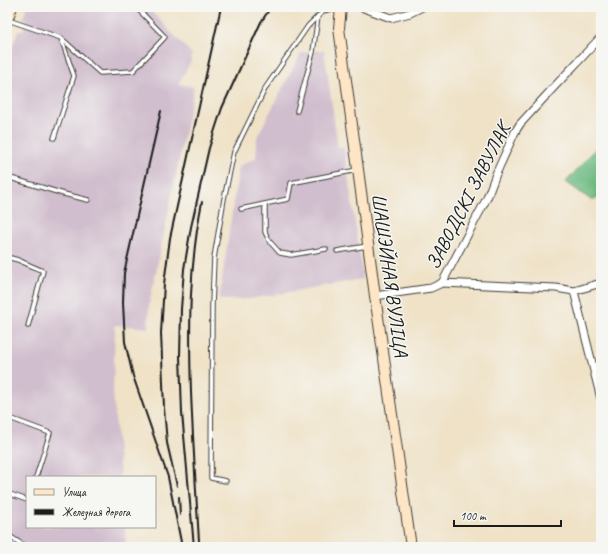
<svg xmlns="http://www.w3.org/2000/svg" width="608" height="554" viewBox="0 0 608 554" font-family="Caveat,sans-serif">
<rect width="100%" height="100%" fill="#f6f6f2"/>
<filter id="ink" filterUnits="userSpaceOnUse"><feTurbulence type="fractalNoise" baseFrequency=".025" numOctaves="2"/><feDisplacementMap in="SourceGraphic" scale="8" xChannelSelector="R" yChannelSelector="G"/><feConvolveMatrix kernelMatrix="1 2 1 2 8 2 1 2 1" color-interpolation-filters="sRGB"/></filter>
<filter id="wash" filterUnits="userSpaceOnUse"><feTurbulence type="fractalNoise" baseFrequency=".012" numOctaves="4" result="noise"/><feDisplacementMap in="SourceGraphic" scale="16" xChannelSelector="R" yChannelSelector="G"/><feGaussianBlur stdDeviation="0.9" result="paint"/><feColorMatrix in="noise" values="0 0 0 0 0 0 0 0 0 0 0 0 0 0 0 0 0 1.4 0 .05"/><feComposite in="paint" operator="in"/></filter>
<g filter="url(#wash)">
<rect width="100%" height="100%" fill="#efe2c7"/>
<g fill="#d0bdcd">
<path d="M 27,7 L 147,7 L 192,54 L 190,63 L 178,84 L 194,87 L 149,305 L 148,328 L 115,325 L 113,392 L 120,477 L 27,477 L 27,527 L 125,527 L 126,547 L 7,547 L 7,62 L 18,31 L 23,30 L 26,20 L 23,18 Z"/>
<path d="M 324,50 L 338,147 L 344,147 L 363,279 L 250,299 L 219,300 L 239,166 L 256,158 L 257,137 L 301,53 Z"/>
</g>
<path fill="#6eba82" stroke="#456b4f" d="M 601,143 L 601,197 L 591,200 L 566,182 Z"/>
</g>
<g filter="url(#ink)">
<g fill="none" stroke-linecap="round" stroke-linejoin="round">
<defs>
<g id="lane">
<path d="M 8,20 L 61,38 L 74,76 L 54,138"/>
<path d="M 61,38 L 100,73 L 133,71 L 165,37 L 136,7"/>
<path d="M 297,111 L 313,52 L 318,16 C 325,10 329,8 339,9"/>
<path d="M 7,177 L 64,194 L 88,200"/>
<path d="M 265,204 L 265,232 L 270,242 L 280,253 L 291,255 L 326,249"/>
<path d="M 241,209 L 288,199 L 291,183 L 357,170"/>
<path d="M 337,251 L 367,246"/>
<path d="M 7,257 L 18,260 L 43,271 L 28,326"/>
<path d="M 7,417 L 50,433 L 36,477"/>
<path d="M 226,481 L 211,478 L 212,305 L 214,258 L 224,199 L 234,152 L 266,87 L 308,26 L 318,16"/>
<path d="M 7,493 L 27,500"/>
<path d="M 7,530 L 11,537 L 26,547"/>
</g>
<g id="street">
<path d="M 361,7 L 391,18 L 410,13 L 422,7"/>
<path d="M 442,283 L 556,288 L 574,291 L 601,399"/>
<path d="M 574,291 L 601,283"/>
<path d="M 375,296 L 431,288 L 442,283 L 487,198 L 496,174 L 515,132 L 520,124 L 555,86 L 601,37"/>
</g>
<g id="secondary">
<path d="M 341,7 L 339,28 L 375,296 L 411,547"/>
<path d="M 7,20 L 12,7"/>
</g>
</defs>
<use href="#lane" stroke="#3c3a36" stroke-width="5.5"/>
<use href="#street" stroke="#3c3a36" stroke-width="9"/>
<use href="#secondary" stroke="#3c3a36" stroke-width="12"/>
<use href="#lane" stroke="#fff" stroke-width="3.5"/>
<use href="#street" stroke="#fff" stroke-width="7"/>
<use href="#secondary" stroke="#fde5c5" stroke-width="10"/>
<g stroke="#1c1c1c" stroke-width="2">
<path d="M 161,111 L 124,273 L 123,303 L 125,342 L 133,376 L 168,477 L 182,547"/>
<path d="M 177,486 L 167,443 L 164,408 L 161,333 L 164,284 L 170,238 L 221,7"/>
<path d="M 179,497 L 180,515"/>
<path d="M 199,541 C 196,492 193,442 191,392 C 189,328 189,266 202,202"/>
<path d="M 194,547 L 182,413 L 180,356 L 181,309 L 184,269 L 191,227 L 209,148 L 222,108 L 261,22 L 271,7"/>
</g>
</g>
</g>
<g text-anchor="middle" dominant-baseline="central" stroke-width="3" stroke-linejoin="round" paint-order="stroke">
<g font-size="20" fill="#1c1c1c" stroke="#f6f6f2">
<text transform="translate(468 196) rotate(-63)">ЗАВОДСКІ ЗАВУЛАК</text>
<text transform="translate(390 275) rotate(82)">ШАШЭЙНАЯ ВУЛІЦА</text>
</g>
</g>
<rect width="608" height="554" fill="none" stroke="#f6f6f2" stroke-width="24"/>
<rect x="26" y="476" width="130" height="52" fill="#f6f6f2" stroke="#9f9f9c"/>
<rect x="34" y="489" width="20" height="6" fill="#fde5c5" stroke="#9f9f9c"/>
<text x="62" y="496" font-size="12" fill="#1c1c1c">Улица</text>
<rect x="34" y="509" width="20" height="6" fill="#1c1c1c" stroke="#9f9f9c"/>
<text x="62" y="516" font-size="12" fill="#1c1c1c">Железная дорога</text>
<path d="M454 520v6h107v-6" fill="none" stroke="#1c1c1c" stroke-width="2"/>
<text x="460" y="520" font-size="12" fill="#1c1c1c" stroke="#f6f6f2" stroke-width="3" paint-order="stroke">100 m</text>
</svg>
